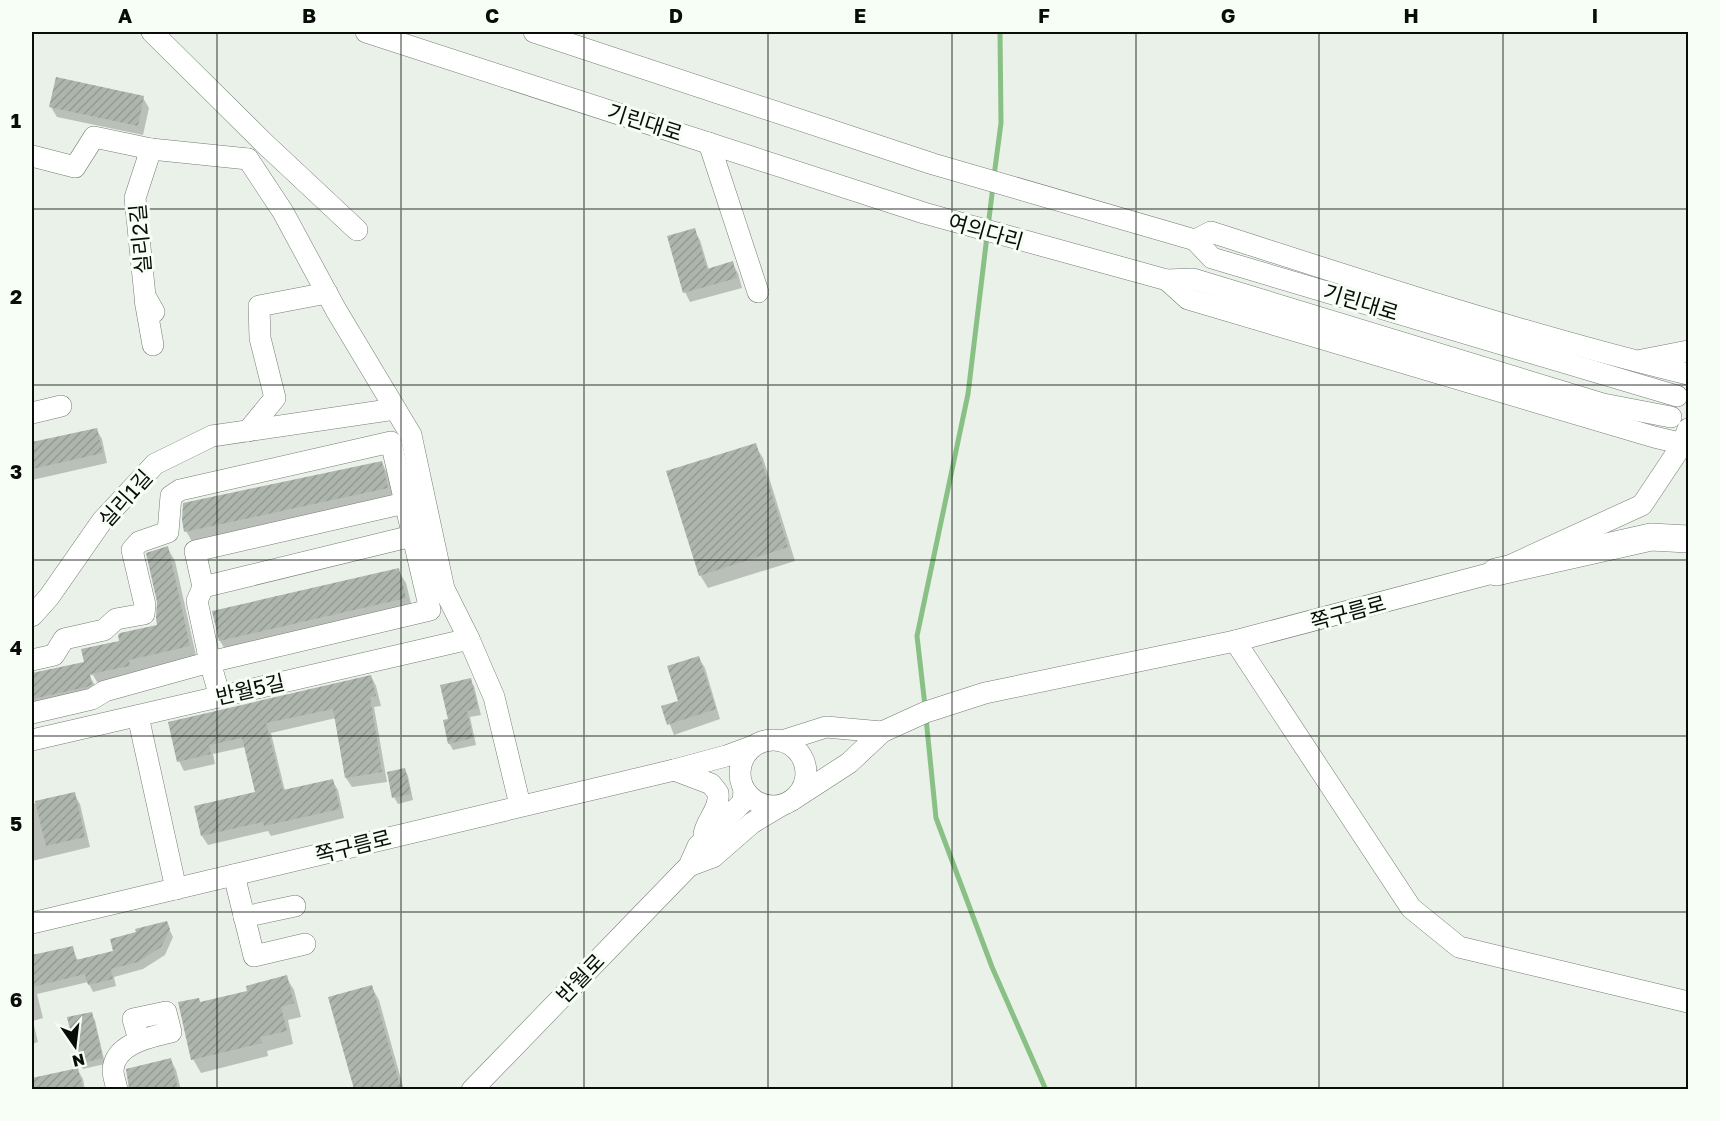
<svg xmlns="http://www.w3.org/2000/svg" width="1720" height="1121" viewBox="0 0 1720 1121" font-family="'Golos Text','Noto Sans KR',sans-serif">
<defs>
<pattern id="building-hatch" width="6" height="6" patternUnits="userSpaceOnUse" patternTransform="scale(1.5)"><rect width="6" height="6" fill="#adb5ad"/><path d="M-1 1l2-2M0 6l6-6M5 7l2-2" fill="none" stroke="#949a94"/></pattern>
</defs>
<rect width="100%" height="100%" fill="#e9f1e8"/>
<g fill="#0003">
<path d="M 143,98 L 149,108 L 143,135 L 57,117 L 51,107 Z"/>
<path d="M 694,230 L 700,240 L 709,270 L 732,263 L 738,273 L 742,288 L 690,302 L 685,292 Z"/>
<path d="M 96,429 L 102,439 L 107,463 L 32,480 L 32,443 Z"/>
<path d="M 755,445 L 763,458 L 795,561 L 708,588 L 700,575 Z"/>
<path d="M 382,463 L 389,476 L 395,502 L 194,545 L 186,531 Z"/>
<path d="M 167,547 L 175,561 L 197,660 L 100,687 L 93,675 L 89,675 L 97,689 L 32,714 L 32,674 L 86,663 L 121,642 L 159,626 L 159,602 Z"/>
<path d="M 398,570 L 406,583 L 413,611 L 228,654 L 220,641 L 214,613 Z"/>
<path d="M 699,658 L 705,668 L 720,719 L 674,735 L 663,707 L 680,702 Z"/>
<path d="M 371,676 L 376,686 L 381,706 L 374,707 L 387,782 L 352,787 L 346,778 L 336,718 L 271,733 L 285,791 L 332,780 L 338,790 L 344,818 L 271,836 L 268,831 L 208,845 L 202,836 L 257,793 L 245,747 L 213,754 L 215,764 L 184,771 L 179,761 L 170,723 Z"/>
<path d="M 470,680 L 474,686 L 481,715 L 470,717 L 476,745 L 453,750 L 449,743 L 450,720 Z"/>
<path d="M 405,770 L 408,776 L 413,800 L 398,804 L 394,797 Z"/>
<path d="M 74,794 L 80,804 L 90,847 L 32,861 L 32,804 Z"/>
<path d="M 166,923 L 173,937 L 165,955 L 143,969 L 114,977 L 116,986 L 93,992 L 88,982 L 37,994 L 43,1018 L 33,1021 L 38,1042 L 32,1044 L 32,958 L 72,947 L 78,961 L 114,952 Z"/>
<path d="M 286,977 L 294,990 L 301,1017 L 288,1020 L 293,1044 L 267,1051 L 268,1056 L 201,1073 L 193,1059 L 199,999 L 201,1004 L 249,992 Z"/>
<path d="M 371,986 L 379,1000 L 404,1090 L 356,1090 L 330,998 Z"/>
<path d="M 91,1014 L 95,1020 L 105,1064 L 83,1069 L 79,1063 Z"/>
<path d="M 171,1060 L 176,1070 L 181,1090 L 130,1090 L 128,1070 Z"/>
<path d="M 77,1069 L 83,1079 L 85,1090 L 32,1090 L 32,1080 Z"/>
</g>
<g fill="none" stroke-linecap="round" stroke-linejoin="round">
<g stroke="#89c086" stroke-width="5">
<path d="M 994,176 L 1001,123 L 1000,32"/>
<path d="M 988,227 L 993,186"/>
<path d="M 925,706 L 917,636 L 968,394 L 987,236"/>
<path d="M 926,718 L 936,818 L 992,967 L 1046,1090"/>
</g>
</g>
<g fill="url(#building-hatch)">
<path d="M 56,77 L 144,96 L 138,126 L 49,107 Z"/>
<path d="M 695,228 L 707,269 L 733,261 L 737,278 L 683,293 L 667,236 Z"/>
<path d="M 97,428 L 103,453 L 32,469 L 32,442 Z"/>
<path d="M 756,443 L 788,547 L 699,576 L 666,471 Z"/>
<path d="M 382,461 L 388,488 L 184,532 L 182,520 L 183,503 Z"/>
<path d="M 168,546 L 190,646 L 129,660 L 130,666 L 90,674 L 92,684 L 87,687 L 32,699 L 32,673 L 84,662 L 81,649 L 119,641 L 118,635 L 120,633 L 157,625 L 156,618 L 157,602 L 146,553 Z"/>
<path d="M 399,568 L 406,598 L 219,641 L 212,611 Z"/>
<path d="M 699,656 L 716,709 L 667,725 L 661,706 L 678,701 L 667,666 Z"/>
<path d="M 371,675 L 376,696 L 370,697 L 382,772 L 345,778 L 333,709 L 266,723 L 283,790 L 333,779 L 340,809 L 264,826 L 263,822 L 201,836 L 194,806 L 255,792 L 242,738 L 209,745 L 211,754 L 177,762 L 168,722 Z"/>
<path d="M 471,678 L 478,708 L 467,711 L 473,738 L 448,744 L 443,720 L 448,719 L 440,685 Z"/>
<path d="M 405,768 L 411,794 L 392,798 L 387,772 Z"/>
<path d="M 75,792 L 85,837 L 46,846 L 35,801 Z"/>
<path d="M 167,921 L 170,929 L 161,947 L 138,962 L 111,969 L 113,979 L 88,985 L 85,974 L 32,987 L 32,955 L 73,946 L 76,960 L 113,951 L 110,939 L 136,932 L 135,929 Z"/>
<path d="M 287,975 L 294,1003 L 281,1007 L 287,1031 L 260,1037 L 262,1043 L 191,1060 L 178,1002 L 199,998 L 200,1002 L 247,991 L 246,986 Z"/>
<path d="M 372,985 L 401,1089 L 354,1089 L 328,997 Z"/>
<path d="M 92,1012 L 103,1058 L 78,1064 L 67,1017 Z"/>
<path d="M 171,1058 L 178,1089 L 129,1089 L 126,1069 Z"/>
<path d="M 78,1068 L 83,1089 L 32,1089 L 32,1078 Z"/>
</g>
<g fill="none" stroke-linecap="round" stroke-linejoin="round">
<defs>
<g id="minor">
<path d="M 152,32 L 264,143 L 357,230"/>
<path d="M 366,32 L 924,213 L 1167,280 L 1193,279 L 1603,404 L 1671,417"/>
<path d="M 534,32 L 933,164 L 1195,240 L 1212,258 L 1677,396"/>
<path d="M 709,143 L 758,292"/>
<path d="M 151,149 L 135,198 L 145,296 L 154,312"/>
<path d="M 32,156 L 75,167 L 94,137 L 151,149 L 248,159"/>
<path d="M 248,159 L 283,212 L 336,310 L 411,435 L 444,589 L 469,639 L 494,697 L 520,805"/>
<path d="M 1195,240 L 1211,232 C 1369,283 1527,335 1688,374"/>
<path d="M 1167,280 L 1188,299 L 1654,437 L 1688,445"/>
<path d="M 145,300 L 153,345"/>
<path d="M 1642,360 L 1688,351"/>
<path d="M 32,413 L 61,406"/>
<path d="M 248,431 L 275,398 L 260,338 L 259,306 L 327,293"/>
<path d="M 203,587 L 412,536"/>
<path d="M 32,616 L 49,597 L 102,521 L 155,464 L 212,436 L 395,409"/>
<path d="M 1235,641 L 1411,908 L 1459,947 L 1688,1002"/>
<path d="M 32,660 L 54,655 L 64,639 L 104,630 L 116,619 L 144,614 L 145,605 L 132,550 L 139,542 L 168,532 L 171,496 L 180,490 L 391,442 L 430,610 L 210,662 L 105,691 L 92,699 L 32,713"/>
<path d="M 220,697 L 210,662 L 197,601 L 203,587 L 195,551 L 405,503"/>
<path d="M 138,716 L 176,889"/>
<circle cx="773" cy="773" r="33"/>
<path d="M 32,740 L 469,639"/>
<path d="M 782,741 L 826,727 L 882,732"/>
<path d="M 674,770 L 711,784 L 718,793 C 720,809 707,819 704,834"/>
<path d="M 792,800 L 849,763 L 882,732 L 926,712 L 985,693 L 1235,641 L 1496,572 L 1642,505 L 1682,445 L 1688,429"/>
<path d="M 689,866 L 713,857 L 752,823 L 782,805"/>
<path d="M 234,875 L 254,956 L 305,944"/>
<path d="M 244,917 L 295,906"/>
<path d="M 32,923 L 674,770 L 726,756 L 753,746"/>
<path d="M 117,1090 C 116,1083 113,1077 113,1070 C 115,1043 151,1037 171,1032 L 166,1012 L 133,1019 L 139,1040"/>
<path d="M 472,1090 L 689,866 L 698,846 L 743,802 L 744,790"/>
</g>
<path id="major" d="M 1496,572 L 1651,537 L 1688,539"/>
</defs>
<use href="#minor" stroke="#757d75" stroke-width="22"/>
<use href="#major" stroke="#757d75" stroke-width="28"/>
<use href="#minor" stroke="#fff" stroke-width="21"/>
<use href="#major" stroke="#fff" stroke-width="27"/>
</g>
<path fill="none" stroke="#0a0c0a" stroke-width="1.5" stroke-opacity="0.55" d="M 217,32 L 217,1090M 401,32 L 401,1090M 584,32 L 584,1090M 768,32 L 768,1090M 952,32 L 952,1090M 1136,32 L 1136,1090M 1319,32 L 1319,1090M 1503,32 L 1503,1090M 32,209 L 1688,209M 32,385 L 1688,385M 32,560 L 1688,560M 32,736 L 1688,736M 32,912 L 1688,912"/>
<g text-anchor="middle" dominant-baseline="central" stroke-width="6" stroke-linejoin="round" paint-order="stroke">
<g font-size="21" fill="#0a0c0a" stroke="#f6fef5">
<text transform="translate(645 122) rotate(18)">기린대로</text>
<text transform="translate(986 231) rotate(16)">여의다리</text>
<text transform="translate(140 239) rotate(-95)">실리2길</text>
<text transform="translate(1361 302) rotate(17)">기린대로</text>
<text transform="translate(125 498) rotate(-48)">실리1길</text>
<text transform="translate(1348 612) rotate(-15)">쪽구름로</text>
<text transform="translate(250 689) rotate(-13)">반월5길</text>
<text transform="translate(353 846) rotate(-14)">쪽구름로</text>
<text transform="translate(580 978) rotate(-46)">반월로</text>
</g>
</g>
<rect width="1720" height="1121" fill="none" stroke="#f6fef5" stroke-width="66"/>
<g transform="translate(75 1046) rotate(166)" stroke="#f6fef5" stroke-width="4.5" paint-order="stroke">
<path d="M0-4.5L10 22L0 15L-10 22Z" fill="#0a0c0a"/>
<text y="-9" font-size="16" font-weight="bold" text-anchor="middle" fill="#0a0c0a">N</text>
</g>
<rect x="33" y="33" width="1654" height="1055" fill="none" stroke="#0a0c0a" stroke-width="2"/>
<g font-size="20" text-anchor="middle" font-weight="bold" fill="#0a0c0a">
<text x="125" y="23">A</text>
<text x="309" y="23">B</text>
<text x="492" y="23">C</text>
<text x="676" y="23">D</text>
<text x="860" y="23">E</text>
<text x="1044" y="23">F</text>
<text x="1228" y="23">G</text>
<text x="1411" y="23">H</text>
<text x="1595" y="23">I</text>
<text x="16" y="128">1</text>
<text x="16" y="304">2</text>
<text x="16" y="479">3</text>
<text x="16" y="655">4</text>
<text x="16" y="831">5</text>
<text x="16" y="1007">6</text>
</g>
</svg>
